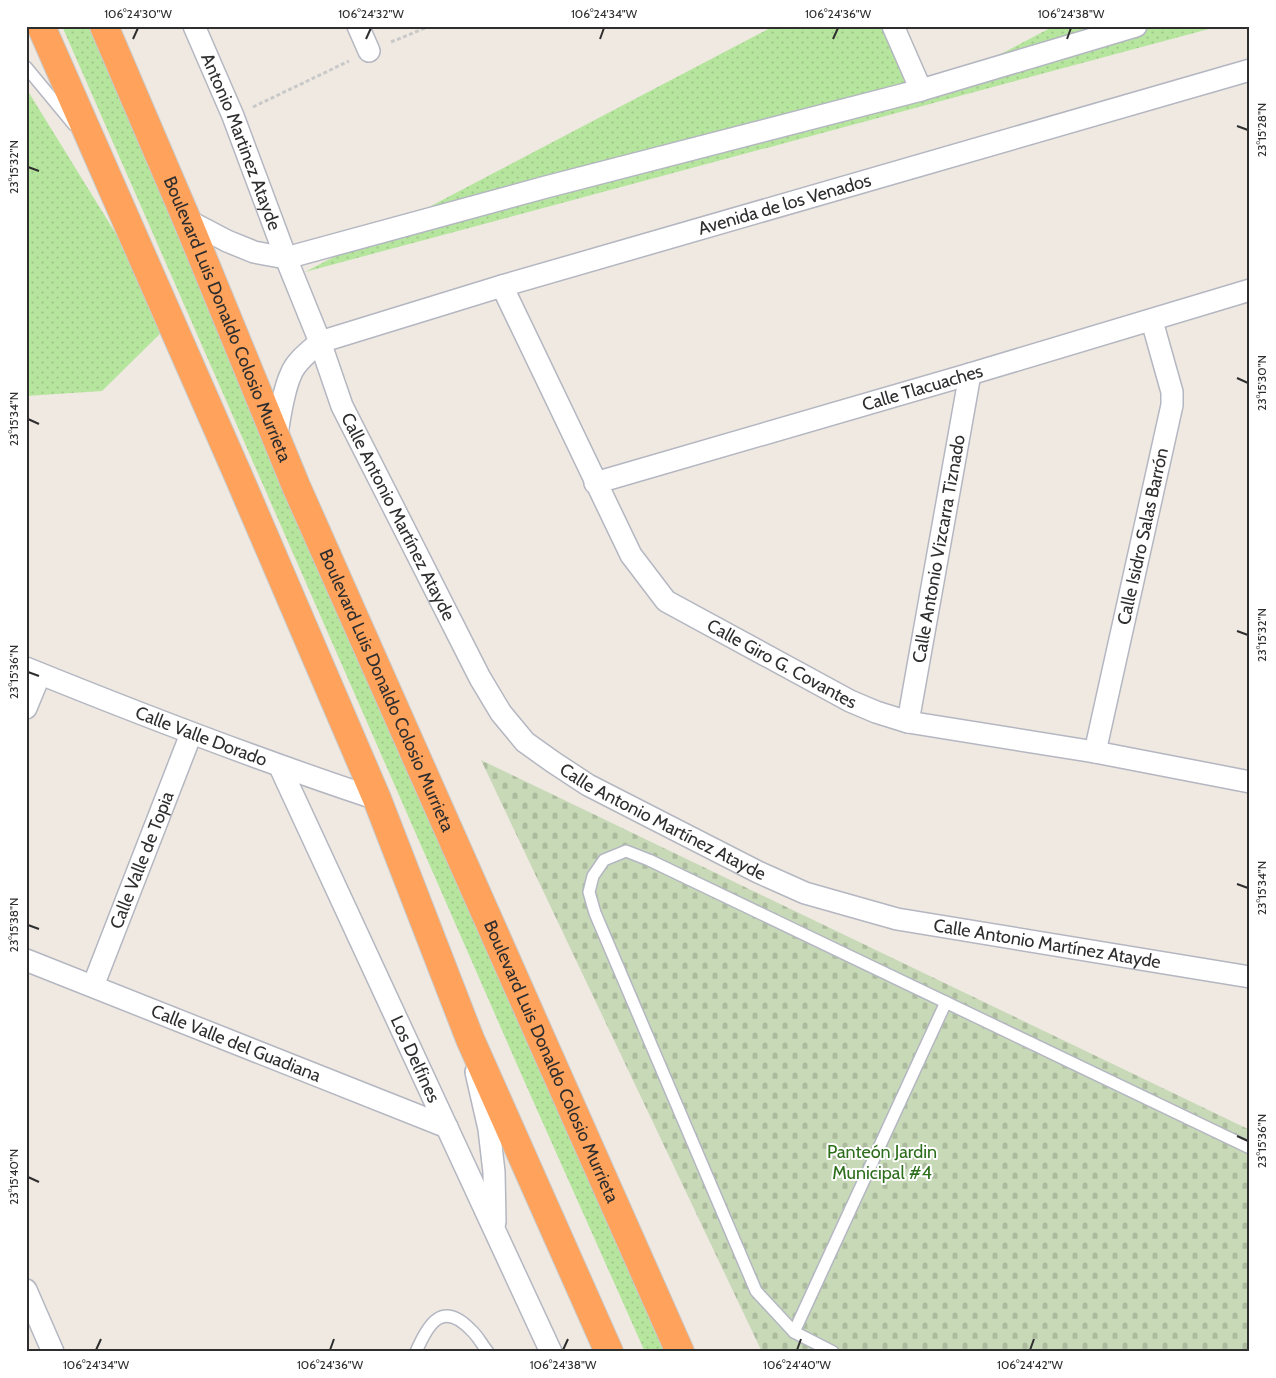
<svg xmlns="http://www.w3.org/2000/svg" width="1276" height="1378" viewBox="0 0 1276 1378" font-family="Cabin,sans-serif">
<defs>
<pattern id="cemetery-stones" width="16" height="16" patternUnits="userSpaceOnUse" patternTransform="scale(1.25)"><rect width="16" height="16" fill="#c8d9b8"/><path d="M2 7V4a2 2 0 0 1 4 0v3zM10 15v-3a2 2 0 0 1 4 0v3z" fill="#acbb9e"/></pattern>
<pattern id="park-dots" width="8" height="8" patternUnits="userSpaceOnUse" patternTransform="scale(1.25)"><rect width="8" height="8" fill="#b6e59e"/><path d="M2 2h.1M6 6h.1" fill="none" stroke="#9dc588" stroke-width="1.8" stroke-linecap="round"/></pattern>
</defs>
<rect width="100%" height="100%" fill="#efe9e1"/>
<path fill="url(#cemetery-stones)" d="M 481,760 L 1250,1130 L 1250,1352 L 762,1352 Z"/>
<g fill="url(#park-dots)">
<path d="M 62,26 L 92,26 L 672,1352 L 645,1352 L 526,1085 Z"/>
<path d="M 774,26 L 891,26 L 921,96 L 1054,26 L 1220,26 L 305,272 Z"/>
<path d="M 26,88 L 171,323 L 102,391 L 26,396 Z"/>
</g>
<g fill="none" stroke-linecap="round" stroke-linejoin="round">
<defs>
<g id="lane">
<path d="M 26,67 L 74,125"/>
<path d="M 794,1332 L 946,1002"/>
<path d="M 416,1352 C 428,1324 442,1300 471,1330 C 478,1336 482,1345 488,1352"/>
<path d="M 833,1352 L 794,1332 L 756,1291 L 595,913 L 589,892 L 593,876 L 604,860 L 626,851 L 649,860 L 1250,1148"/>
</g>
<g id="street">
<path id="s1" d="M 194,26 L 233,116 L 286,258 L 320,342 L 342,406 L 480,678 L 501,713 L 525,742 L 553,762 L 588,785 L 758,872 L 805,893 L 897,919 L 1250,977"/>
<path d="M 358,26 L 369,51"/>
<path d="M 893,26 L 921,90"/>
<path d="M 187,220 L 227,241 L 254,252 L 286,258 L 546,187 L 921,90 L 1136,26"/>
<path id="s2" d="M 502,286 L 631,555 L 666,601 L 850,701 L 876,712 L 908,722 L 1095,752 L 1250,782"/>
<path id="s3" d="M 276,440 C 280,418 282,394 291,374 C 296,361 310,351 320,342 L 502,286 L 1250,70"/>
<path id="s4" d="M 595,483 L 970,374 L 1250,290"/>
<path id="s5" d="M 26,668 C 142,715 259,760 377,799"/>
<path d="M 26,708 L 40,674"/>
<path id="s6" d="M 908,722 L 970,374"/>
<path id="s7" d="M 1095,752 L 1172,405 L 1172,392 L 1152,321"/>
<path id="s8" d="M 280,767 L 551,1352"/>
<path id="s9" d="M 26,960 L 447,1127"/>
<path id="s10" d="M 93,986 L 191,734"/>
<path d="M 476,1072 L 489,1129 L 494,1172 L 495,1222"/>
<path d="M 26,1290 L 53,1352"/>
</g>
<g id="highway">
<path d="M 41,26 L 238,475 L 377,799 L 470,1039 L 609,1352"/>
<path id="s11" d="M 104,26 L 187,220 L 296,486 L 680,1352"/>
</g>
</defs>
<use href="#lane" stroke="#b4b7c1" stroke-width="14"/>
<use href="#street" stroke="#b4b7c1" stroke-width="24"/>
<use href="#highway" stroke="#c9c9c9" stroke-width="30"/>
<g stroke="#c9c9c9" stroke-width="3" stroke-dasharray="4 2.5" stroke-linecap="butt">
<path d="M 391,42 L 430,26"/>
<path d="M 253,107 L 349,61"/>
</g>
<use href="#lane" stroke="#fff" stroke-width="11"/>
<use href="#street" stroke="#fff" stroke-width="21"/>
<use href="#highway" stroke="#ffa35c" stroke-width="28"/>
</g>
<path fill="none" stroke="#2e2e2e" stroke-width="2" d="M 133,39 L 138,28M 366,39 L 371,28M 600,39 L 604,28M 833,39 L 838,28M 1067,39 L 1071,28M 1237,126 L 1248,130M 28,167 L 39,171M 1237,378 L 1248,383M 28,419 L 39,424M 1237,631 L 1248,635M 28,672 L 39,676M 1237,884 L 1248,888M 28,925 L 39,929M 1237,1136 L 1248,1141M 28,1177 L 39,1182M 96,1350 L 101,1339M 330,1350 L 334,1339M 563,1350 L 568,1339M 797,1350 L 801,1339M 1030,1350 L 1034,1339"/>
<g text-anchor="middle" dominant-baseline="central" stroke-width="4" stroke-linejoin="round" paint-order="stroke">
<g font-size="18" fill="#2e2e2e" stroke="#fff">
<text stroke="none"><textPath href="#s1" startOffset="125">Antonio Martinez Atayde</textPath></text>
<text stroke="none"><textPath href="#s3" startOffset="596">Avenida de los Venados</textPath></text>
<text stroke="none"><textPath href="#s11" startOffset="318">Boulevard Luis Donaldo Colosio Murrieta</textPath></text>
<text stroke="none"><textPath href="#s4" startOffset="341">Calle Tlacuaches</textPath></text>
<text stroke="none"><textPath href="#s1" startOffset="532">Calle Antonio Martínez Atayde</textPath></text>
<text stroke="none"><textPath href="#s7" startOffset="221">Calle Isidro Salas Barrón</textPath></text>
<text stroke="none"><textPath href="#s6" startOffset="176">Calle Antonio Vizcarra Tiznado</textPath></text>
<text stroke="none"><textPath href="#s2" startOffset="488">Calle Giro G. Covantes</textPath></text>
<text stroke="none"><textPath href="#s11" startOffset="722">Boulevard Luis Donaldo Colosio Murrieta</textPath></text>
<text stroke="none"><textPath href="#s5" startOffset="188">Calle Valle Dorado</textPath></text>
<text stroke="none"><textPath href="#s1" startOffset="951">Calle Antonio Martínez Atayde</textPath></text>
<text stroke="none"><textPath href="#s10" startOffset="135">Calle Valle de Topia</textPath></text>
<text stroke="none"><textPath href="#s1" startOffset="1358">Calle Antonio Martínez Atayde</textPath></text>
<text stroke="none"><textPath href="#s9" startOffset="226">Calle Valle del Guadiana</textPath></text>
<text stroke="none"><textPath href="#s8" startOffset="322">Los Delfines</textPath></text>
<text stroke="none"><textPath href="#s11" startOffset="1128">Boulevard Luis Donaldo Colosio Murrieta</textPath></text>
</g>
<g font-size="18" fill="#2c6e1b" stroke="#fff">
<text x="882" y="1152">Panteón Jardin<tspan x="882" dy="21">Municipal #4</tspan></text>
</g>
</g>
<rect width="1276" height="1378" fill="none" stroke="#ffffff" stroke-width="55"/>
<rect x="28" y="28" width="1220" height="1322" fill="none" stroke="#2e2e2e" stroke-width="2"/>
<g font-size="12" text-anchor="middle" fill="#2e2e2e">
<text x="138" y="18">106°24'30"W</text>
<text x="371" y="18">106°24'32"W</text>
<text x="604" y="18">106°24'34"W</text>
<text x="838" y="18">106°24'36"W</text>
<text x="1071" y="18">106°24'38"W</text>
<text transform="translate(1262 130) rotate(-90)" y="4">23°15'28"N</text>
<text transform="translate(14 167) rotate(-90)" y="4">23°15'32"N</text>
<text transform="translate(1262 383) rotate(-90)" y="4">23°15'30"N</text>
<text transform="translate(14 419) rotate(-90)" y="4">23°15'34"N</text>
<text transform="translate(1262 635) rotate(-90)" y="4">23°15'32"N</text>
<text transform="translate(14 672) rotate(-90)" y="4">23°15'36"N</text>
<text transform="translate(1262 888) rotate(-90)" y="4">23°15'34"N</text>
<text transform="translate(14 925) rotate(-90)" y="4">23°15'38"N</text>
<text transform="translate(1262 1141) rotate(-90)" y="4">23°15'36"N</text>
<text transform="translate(14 1177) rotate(-90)" y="4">23°15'40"N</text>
<text x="96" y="1369">106°24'34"W</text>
<text x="330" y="1369">106°24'36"W</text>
<text x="563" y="1369">106°24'38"W</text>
<text x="797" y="1369">106°24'40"W</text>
<text x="1030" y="1369">106°24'42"W</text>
</g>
</svg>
